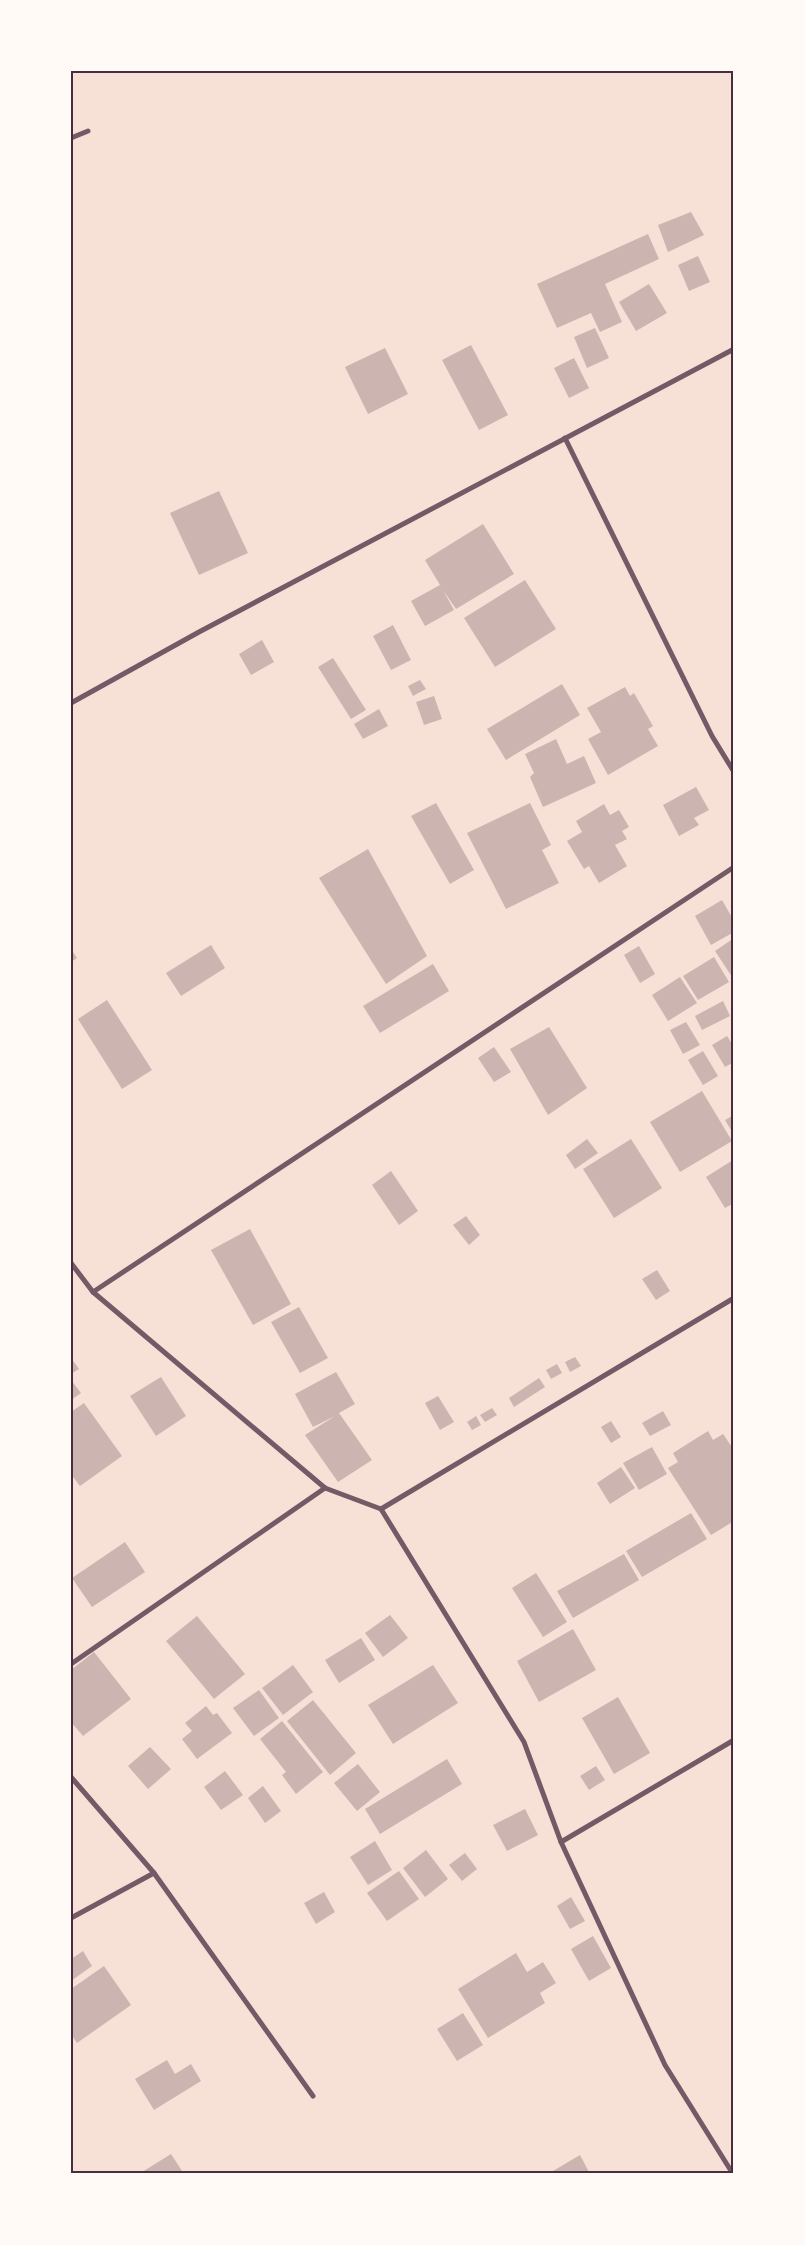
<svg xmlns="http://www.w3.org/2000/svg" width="805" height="2245" viewBox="0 0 805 2245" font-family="Quicksand,sans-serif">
<rect width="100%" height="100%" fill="#f7e1d7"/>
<g fill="#ccb4b1">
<path d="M 691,212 L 704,235 L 668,252 L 658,225 Z"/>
<path d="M 648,234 L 659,259 L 605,284 L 622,322 L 600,332 L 591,313 L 557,328 L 537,284 Z"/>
<path d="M 698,256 L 710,282 L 689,291 L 678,265 Z"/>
<path d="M 649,284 L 667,313 L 636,331 L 619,302 Z"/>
<path d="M 595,328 L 609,358 L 587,368 L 574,337 Z"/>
<path d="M 471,345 L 508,415 L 479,430 L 442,360 Z"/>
<path d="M 385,348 L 408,394 L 368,414 L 345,367 Z"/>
<path d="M 574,358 L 589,388 L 569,398 L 554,368 Z"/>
<path d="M 219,491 L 248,553 L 199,575 L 170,513 Z"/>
<path d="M 483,524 L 514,574 L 456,609 L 443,590 L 454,610 L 425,626 L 411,601 L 440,585 L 425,560 Z"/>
<path d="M 525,580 L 556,629 L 495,667 L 464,618 Z"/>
<path d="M 393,625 L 411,660 L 391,670 L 373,636 Z"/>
<path d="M 262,640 L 274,662 L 251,675 L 239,654 Z"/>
<path d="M 333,658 L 366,710 L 351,719 L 318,667 Z"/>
<path d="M 420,680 L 426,689 L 413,696 L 408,686 Z"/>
<path d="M 562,684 L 580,715 L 506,760 L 487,729 Z"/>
<path d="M 625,687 L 630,696 L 634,693 L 653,726 L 648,729 L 658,746 L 608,775 L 588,739 L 601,732 L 587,708 Z"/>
<path d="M 434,696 L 442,719 L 424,725 L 416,702 Z"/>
<path d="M 379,709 L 388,726 L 363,739 L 354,724 Z"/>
<path d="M 556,739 L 567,764 L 584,756 L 596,783 L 543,807 L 530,777 L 534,773 L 525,754 Z"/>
<path d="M 696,787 L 709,810 L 694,818 L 699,825 L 679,836 L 663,805 Z"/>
<path d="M 436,803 L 474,870 L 450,884 L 411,816 Z"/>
<path d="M 530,803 L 551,845 L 542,850 L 559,883 L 506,909 L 467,833 Z"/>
<path d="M 604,804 L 610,815 L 619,810 L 629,827 L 622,831 L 627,839 L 615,845 L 627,866 L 599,883 L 589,866 L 584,869 L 567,841 L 582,832 L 576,821 Z"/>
<path d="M 368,849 L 427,956 L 386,984 L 319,878 Z"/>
<path d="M 722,900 L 734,921 L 734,932 L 711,945 L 695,916 Z"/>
<path d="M 734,938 L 734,980 L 715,951 Z"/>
<path d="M 211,945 L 225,968 L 181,996 L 166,973 Z"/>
<path d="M 639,946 L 655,974 L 640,983 L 624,955 Z"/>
<path d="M 71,949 L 77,958 L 71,962 Z"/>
<path d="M 714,957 L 729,982 L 698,1000 L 683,976 Z"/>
<path d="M 433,964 L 449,991 L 380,1033 L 363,1006 Z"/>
<path d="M 680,977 L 697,1003 L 668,1021 L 652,995 Z"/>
<path d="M 107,1000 L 152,1070 L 122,1089 L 78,1019 Z"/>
<path d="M 723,1001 L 730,1016 L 702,1030 L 695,1016 Z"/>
<path d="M 686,1022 L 700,1045 L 683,1054 L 670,1030 Z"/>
<path d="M 549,1027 L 587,1088 L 548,1115 L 510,1049 Z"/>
<path d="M 727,1036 L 734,1047 L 734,1062 L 725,1067 L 712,1045 Z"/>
<path d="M 494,1047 L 511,1072 L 494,1082 L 478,1058 Z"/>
<path d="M 703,1051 L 718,1076 L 703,1085 L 688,1060 Z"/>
<path d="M 702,1091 L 732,1141 L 680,1172 L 650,1122 Z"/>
<path d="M 734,1115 L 734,1135 L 725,1120 Z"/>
<path d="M 587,1139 L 598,1153 L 575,1169 L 566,1155 Z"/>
<path d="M 631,1139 L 662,1188 L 614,1218 L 583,1169 Z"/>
<path d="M 733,1160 L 734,1203 L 725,1208 L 706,1177 Z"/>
<path d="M 391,1171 L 418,1211 L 399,1225 L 372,1185 Z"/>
<path d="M 466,1216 L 480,1235 L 469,1245 L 453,1225 Z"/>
<path d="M 250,1229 L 291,1304 L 253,1325 L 211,1250 Z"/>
<path d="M 657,1270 L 670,1291 L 656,1300 L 642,1279 Z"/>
<path d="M 299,1307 L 328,1358 L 300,1373 L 271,1322 Z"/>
<path d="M 575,1357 L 581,1366 L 570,1372 L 565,1362 Z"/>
<path d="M 71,1358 L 79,1369 L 71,1374 Z"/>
<path d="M 557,1364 L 562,1373 L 551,1379 L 546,1370 Z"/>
<path d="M 336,1372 L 355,1404 L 339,1413 L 372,1460 L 338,1482 L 305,1435 L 335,1416 L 313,1427 L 295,1394 Z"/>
<path d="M 161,1377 L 186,1416 L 156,1436 L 130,1396 Z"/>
<path d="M 539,1378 L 545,1387 L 514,1407 L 509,1398 Z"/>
<path d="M 71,1380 L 81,1393 L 71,1400 Z"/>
<path d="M 438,1396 L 454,1422 L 440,1430 L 425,1403 Z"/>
<path d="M 84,1403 L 122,1456 L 80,1486 L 71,1474 L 71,1412 Z"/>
<path d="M 492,1408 L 497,1415 L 485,1422 L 480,1415 Z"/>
<path d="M 663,1411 L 671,1425 L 650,1436 L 642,1423 Z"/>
<path d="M 476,1416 L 481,1425 L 472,1430 L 467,1422 Z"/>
<path d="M 611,1421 L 621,1437 L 611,1443 L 601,1427 Z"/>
<path d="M 708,1431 L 713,1440 L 723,1434 L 734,1450 L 734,1521 L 711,1535 L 668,1468 L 678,1462 L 673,1453 Z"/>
<path d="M 652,1447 L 667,1474 L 639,1490 L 623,1463 Z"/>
<path d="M 621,1467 L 635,1488 L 610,1504 L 597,1483 Z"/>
<path d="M 691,1513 L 707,1539 L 642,1577 L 626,1551 Z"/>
<path d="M 125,1542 L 145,1572 L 92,1607 L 72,1578 Z"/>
<path d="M 624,1554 L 639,1580 L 573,1618 L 557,1591 Z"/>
<path d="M 536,1573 L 567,1622 L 543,1637 L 512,1588 Z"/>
<path d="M 390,1615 L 408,1638 L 383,1657 L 365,1633 Z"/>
<path d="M 197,1616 L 245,1674 L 214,1699 L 166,1641 Z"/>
<path d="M 573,1629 L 596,1670 L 539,1702 L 517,1661 Z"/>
<path d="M 361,1638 L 375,1660 L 339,1683 L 325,1660 Z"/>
<path d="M 94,1652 L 131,1699 L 83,1736 L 71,1722 L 71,1670 Z"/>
<path d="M 293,1665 L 313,1692 L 283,1715 L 262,1688 Z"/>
<path d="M 433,1665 L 458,1703 L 393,1744 L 368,1705 Z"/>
<path d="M 259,1690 L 279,1718 L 254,1736 L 233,1708 Z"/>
<path d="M 618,1697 L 650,1753 L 614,1774 L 582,1718 Z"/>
<path d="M 313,1700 L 356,1753 L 330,1775 L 287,1721 Z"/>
<path d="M 206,1706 L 213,1715 L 217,1713 L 232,1733 L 197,1759 L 182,1739 L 192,1731 L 185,1723 Z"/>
<path d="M 282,1721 L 323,1772 L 296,1794 L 282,1775 L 286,1772 L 260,1739 Z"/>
<path d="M 150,1747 L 171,1769 L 148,1789 L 128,1766 Z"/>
<path d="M 447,1759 L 462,1784 L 380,1834 L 365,1809 Z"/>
<path d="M 358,1764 L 380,1792 L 357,1811 L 334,1783 Z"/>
<path d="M 596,1766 L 605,1780 L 589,1790 L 580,1776 Z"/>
<path d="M 225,1771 L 243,1795 L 221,1810 L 204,1787 Z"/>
<path d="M 263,1786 L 281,1811 L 265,1823 L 248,1798 Z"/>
<path d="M 525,1809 L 538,1835 L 507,1851 L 493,1825 Z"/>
<path d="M 375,1841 L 392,1870 L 368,1885 L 350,1857 Z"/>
<path d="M 426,1850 L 448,1879 L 425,1897 L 403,1868 Z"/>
<path d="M 465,1853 L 477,1869 L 462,1881 L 449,1865 Z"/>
<path d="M 399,1871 L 419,1899 L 387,1921 L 367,1893 Z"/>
<path d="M 324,1892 L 335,1912 L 316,1924 L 304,1903 Z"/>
<path d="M 571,1897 L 585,1921 L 570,1929 L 557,1906 Z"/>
<path d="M 593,1936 L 611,1968 L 589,1981 L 571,1949 Z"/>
<path d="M 83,1951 L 92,1966 L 71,1981 L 71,1959 Z"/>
<path d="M 516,1953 L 527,1972 L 543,1962 L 556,1983 L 540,1993 L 545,2003 L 488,2038 L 458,1989 Z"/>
<path d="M 104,1966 L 131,2005 L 77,2043 L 71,2034 L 71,1989 Z"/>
<path d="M 463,2013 L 483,2045 L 457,2061 L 437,2029 Z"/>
<path d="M 167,2060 L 175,2074 L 191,2064 L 201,2081 L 154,2110 L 135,2079 Z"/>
<path d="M 171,2154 L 184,2174 L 139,2174 Z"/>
<path d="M 580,2155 L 590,2174 L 554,2174 L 553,2171 Z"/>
</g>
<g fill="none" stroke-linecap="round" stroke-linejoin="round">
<g stroke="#755966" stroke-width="5">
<path d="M 71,138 L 88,131"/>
<path d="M 565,438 L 712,736 L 734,772"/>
<path d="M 71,703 L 199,632 L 734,349"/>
<path d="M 71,1263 L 93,1292 L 325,1488 L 381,1509 L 524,1742 L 561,1842 L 665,2065 L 733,2174"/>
<path d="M 93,1292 L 734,867"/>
<path d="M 381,1509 L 734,1298"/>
<path d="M 71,1664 L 325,1488"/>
<path d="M 71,1777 L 154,1873 L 313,2096"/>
<path d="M 561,1842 L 734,1740"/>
<path d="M 71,1918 L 154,1873"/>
</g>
</g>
<rect width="805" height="2245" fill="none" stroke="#fffaf5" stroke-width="145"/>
<rect x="72" y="72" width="660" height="2100" fill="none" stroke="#4a2c40" stroke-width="2"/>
</svg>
